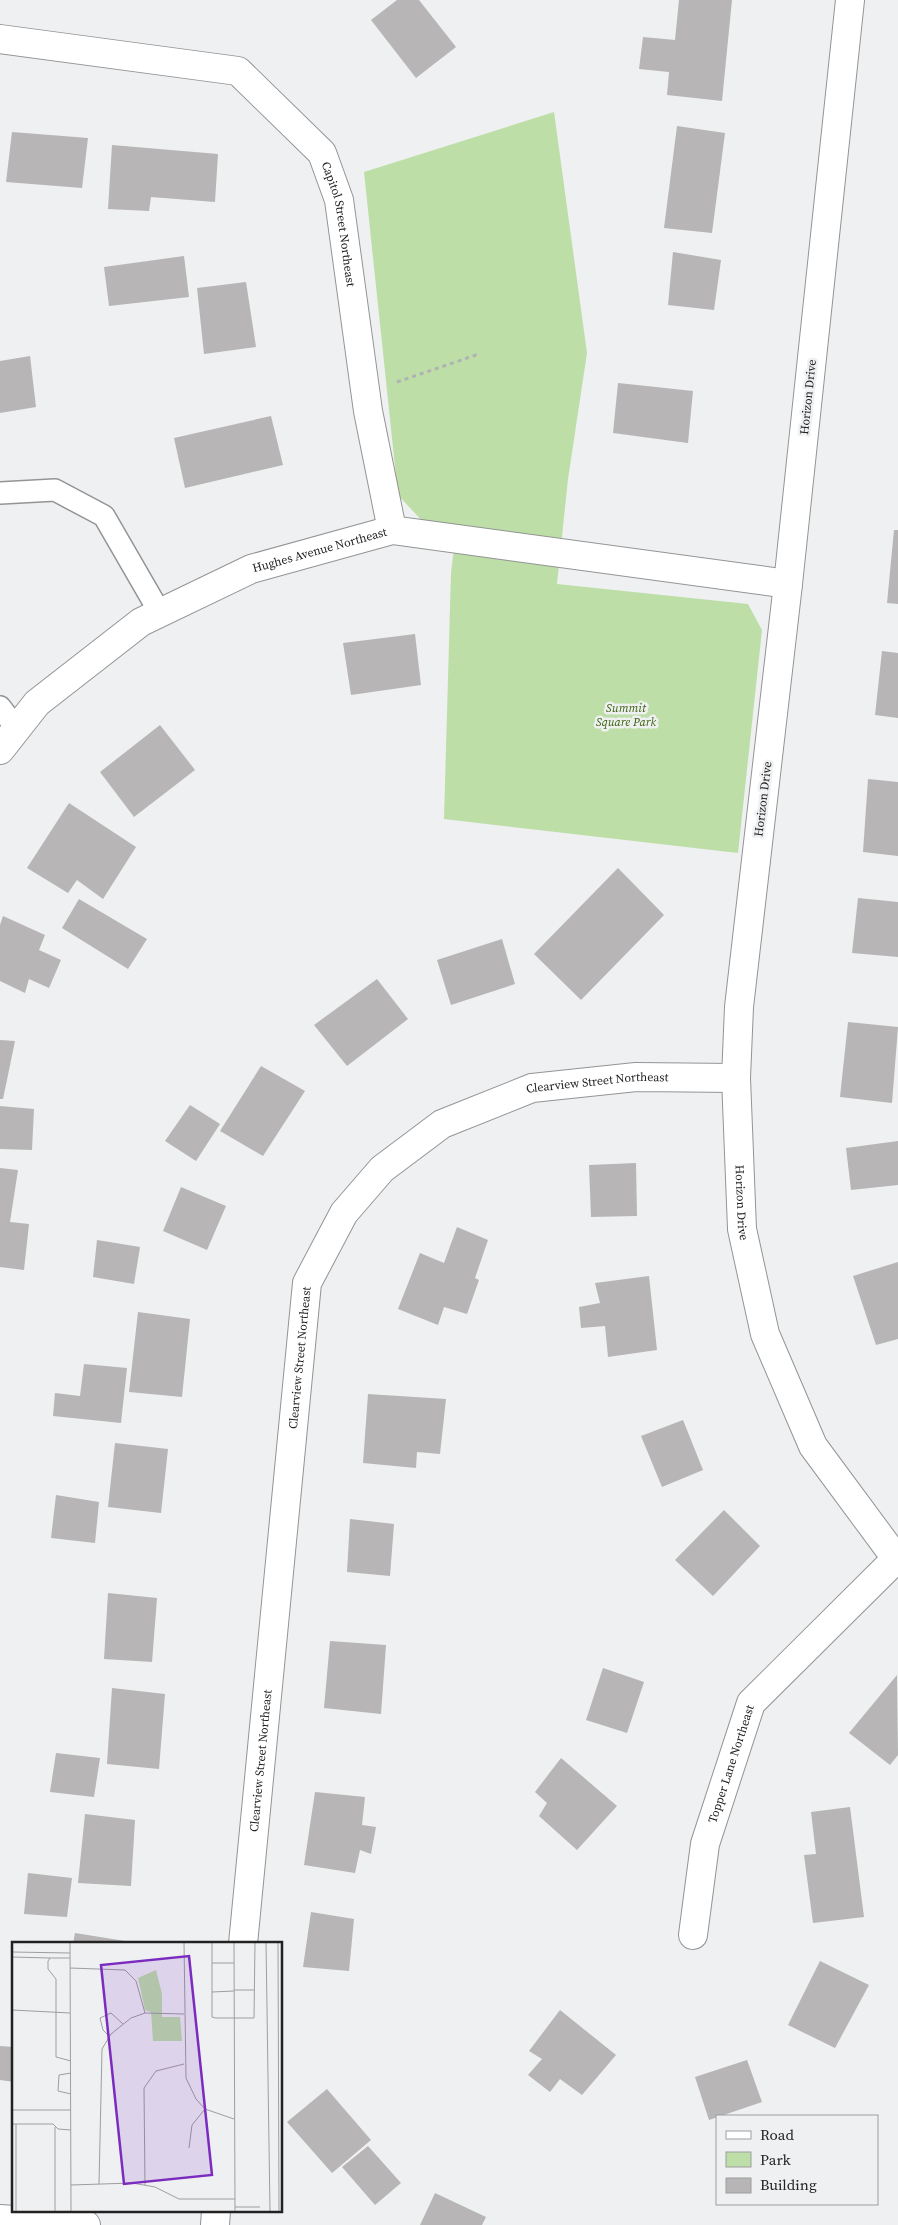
<svg xmlns="http://www.w3.org/2000/svg" width="898" height="2225" viewBox="0 0 898 2225" font-family="'Source Serif 4',serif">
<rect width="100%" height="100%" fill="#eff0f2"/>
<path fill="#bddea6" d="M 554,112 L 587,353 L 568,479 L 557,584 L 748,604 L 762,630 L 738,853 L 444,819 L 451,573 L 457,524 L 426,525 L 398,495 L 364,172 Z"/>
<g fill="#b7b5b5">
<path d="M 397,0 L 419,0 L 456,47 L 416,78 L 371,20 Z"/>
<path d="M 679,0 L 732,0 L 722,101 L 667,95 L 669,72 L 639,69 L 643,37 L 675,40 Z"/>
<path d="M 677,126 L 725,133 L 712,233 L 664,228 Z"/>
<path d="M 12,132 L 88,138 L 82,188 L 6,182 Z"/>
<path d="M 112,145 L 218,154 L 215,202 L 151,197 L 149,211 L 108,209 Z"/>
<path d="M 673,252 L 721,260 L 714,310 L 668,305 Z"/>
<path d="M 184,256 L 189,297 L 109,306 L 104,267 Z"/>
<path d="M 246,282 L 256,347 L 204,354 L 197,288 Z"/>
<path d="M 30,356 L 36,407 L 0,413 L 0,361 Z"/>
<path d="M 618,383 L 693,391 L 688,443 L 613,433 Z"/>
<path d="M 271,416 L 283,465 L 185,488 L 174,438 Z"/>
<path d="M 894,530 L 898,530 L 898,604 L 887,603 Z"/>
<path d="M 415,634 L 421,685 L 351,695 L 343,643 Z"/>
<path d="M 882,651 L 898,653 L 898,718 L 875,715 Z"/>
<path d="M 160,725 L 195,770 L 134,817 L 100,772 Z"/>
<path d="M 868,779 L 898,782 L 898,856 L 863,852 Z"/>
<path d="M 69,803 L 136,847 L 103,899 L 77,880 L 68,893 L 27,868 Z"/>
<path d="M 618,868 L 664,915 L 581,1000 L 534,954 Z"/>
<path d="M 858,898 L 898,902 L 898,957 L 852,953 Z"/>
<path d="M 79,899 L 147,939 L 128,969 L 62,928 Z"/>
<path d="M 3,916 L 45,935 L 39,950 L 61,960 L 49,988 L 29,979 L 25,993 L 0,981 L 0,925 Z"/>
<path d="M 502,939 L 515,984 L 451,1005 L 437,960 Z"/>
<path d="M 377,979 L 408,1019 L 347,1066 L 314,1025 Z"/>
<path d="M 848,1022 L 898,1027 L 892,1103 L 840,1097 Z"/>
<path d="M 0,1040 L 15,1041 L 3,1099 L 0,1099 Z"/>
<path d="M 261,1066 L 305,1091 L 263,1156 L 220,1131 Z"/>
<path d="M 190,1105 L 220,1124 L 196,1161 L 165,1141 Z"/>
<path d="M 0,1106 L 34,1109 L 32,1150 L 0,1149 Z"/>
<path d="M 898,1141 L 898,1185 L 851,1190 L 846,1148 Z"/>
<path d="M 636,1163 L 637,1216 L 591,1217 L 589,1165 Z"/>
<path d="M 0,1168 L 18,1170 L 10,1222 L 29,1224 L 24,1270 L 0,1267 Z"/>
<path d="M 181,1187 L 226,1206 L 207,1250 L 163,1231 Z"/>
<path d="M 457,1227 L 488,1240 L 475,1278 L 479,1280 L 467,1314 L 444,1307 L 438,1325 L 398,1309 L 420,1253 L 444,1263 Z"/>
<path d="M 97,1240 L 140,1247 L 134,1284 L 93,1277 Z"/>
<path d="M 898,1262 L 898,1339 L 876,1345 L 853,1276 Z"/>
<path d="M 649,1276 L 657,1350 L 608,1357 L 605,1326 L 581,1328 L 579,1307 L 600,1303 L 595,1283 Z"/>
<path d="M 138,1312 L 190,1319 L 182,1397 L 129,1392 Z"/>
<path d="M 84,1364 L 127,1368 L 121,1423 L 53,1416 L 55,1393 L 80,1396 Z"/>
<path d="M 368,1394 L 446,1399 L 440,1454 L 417,1452 L 416,1468 L 363,1463 Z"/>
<path d="M 683,1420 L 703,1470 L 662,1487 L 641,1436 Z"/>
<path d="M 115,1443 L 168,1449 L 161,1513 L 108,1507 Z"/>
<path d="M 56,1495 L 99,1502 L 95,1543 L 51,1538 Z"/>
<path d="M 724,1510 L 760,1546 L 713,1596 L 675,1560 Z"/>
<path d="M 350,1519 L 394,1524 L 390,1576 L 347,1572 Z"/>
<path d="M 108,1593 L 157,1598 L 152,1662 L 104,1659 Z"/>
<path d="M 330,1641 L 386,1645 L 381,1714 L 324,1708 Z"/>
<path d="M 603,1668 L 644,1682 L 627,1733 L 586,1720 Z"/>
<path d="M 897,1675 L 898,1755 L 890,1765 L 849,1733 Z"/>
<path d="M 112,1688 L 165,1694 L 159,1769 L 107,1764 Z"/>
<path d="M 56,1753 L 100,1758 L 94,1797 L 50,1792 Z"/>
<path d="M 561,1758 L 617,1806 L 577,1850 L 539,1816 L 547,1803 L 535,1792 Z"/>
<path d="M 315,1792 L 365,1797 L 362,1825 L 376,1827 L 371,1854 L 360,1850 L 355,1873 L 304,1865 Z"/>
<path d="M 850,1807 L 864,1917 L 813,1923 L 804,1855 L 816,1854 L 811,1812 Z"/>
<path d="M 85,1814 L 135,1820 L 131,1886 L 78,1883 Z"/>
<path d="M 28,1873 L 72,1878 L 67,1917 L 24,1914 Z"/>
<path d="M 311,1912 L 354,1919 L 349,1971 L 303,1967 Z"/>
<path d="M 75,1933 L 125,1941 L 125,1944 L 73,1944 Z"/>
<path d="M 820,1961 L 869,1985 L 835,2048 L 788,2025 Z"/>
<path d="M 560,2010 L 616,2055 L 582,2095 L 560,2079 L 550,2092 L 528,2075 L 542,2059 L 529,2051 Z"/>
<path d="M 0,2046 L 14,2047 L 14,2082 L 0,2080 Z"/>
<path d="M 747,2060 L 762,2102 L 709,2120 L 695,2077 Z"/>
<path d="M 327,2089 L 371,2140 L 332,2173 L 287,2122 Z"/>
<path d="M 368,2146 L 401,2183 L 375,2205 L 342,2167 Z"/>
<path d="M 435,2193 L 486,2217 L 482,2225 L 420,2225 Z"/>
</g>
<g fill="none" stroke-linecap="round" stroke-linejoin="round">
<defs>
<g id="service">
<path d="M 0,493 L 55,490 L 104,516 L 160,613"/>
<path d="M 0,707 L 17,729"/>
</g>
<g id="minor">
<path id="s1" d="M 850,0 L 788,584 L 739,1007 L 736,1078 L 742,1229 L 765,1334 L 813,1446 L 898,1561"/>
<path id="s2" d="M 0,39 L 238,71 L 322,153 L 339,200 L 368,411 L 392,530"/>
<path id="s3" d="M 0,750 L 37,703 L 141,622 L 251,569 L 392,530 L 788,584"/>
<path id="s4" d="M 693,1935 L 705,1844 L 751,1703 L 896,1559"/>
<path id="s5" d="M 243,1944 L 307,1283 L 344,1213 L 382,1169 L 442,1124 L 532,1088 L 636,1077 L 736,1078"/>
<path d="M 0,2219 L 86,2225"/>
<path d="M 215,2225 L 216,2211"/>
</g>
</defs>
<use href="#service" stroke="#939495" stroke-width="24"/>
<use href="#minor" stroke="#939495" stroke-width="30"/>
<path stroke="#b1b2b3" stroke-width="3" stroke-dasharray="4 4" stroke-linecap="butt" d="M 397,382 L 476,355 L 478,357"/>
<use href="#service" stroke="#fff" stroke-width="21"/>
<use href="#minor" stroke="#fff" stroke-width="28"/>
</g>
<g text-anchor="middle" dominant-baseline="central" stroke-width="5" stroke-linejoin="round" paint-order="stroke">
<g font-size="12" fill="#222223" stroke="#eff0f2">
<text stroke="none"><textPath href="#s2" startOffset="431">Capitol Street Northeast</textPath></text>
<text transform="translate(808 397) rotate(-84)">Horizon Drive</text>
<text stroke="none"><textPath href="#s3" startOffset="385">Hughes Avenue Northeast</textPath></text>
<text transform="translate(763 799) rotate(-83)">Horizon Drive</text>
<text stroke="none"><textPath href="#s5" startOffset="1039">Clearview Street Northeast</textPath></text>
<text stroke="none"><textPath href="#s1" startOffset="1209">Horizon Drive</textPath></text>
<text stroke="none"><textPath href="#s5" startOffset="589">Clearview Street Northeast</textPath></text>
<text stroke="none"><textPath href="#s5" startOffset="184">Clearview Street Northeast</textPath></text>
<text stroke="none"><textPath href="#s4" startOffset="176">Topper Lane Northeast</textPath></text>
</g>
<g font-size="12" font-style="italic" fill="#386106" stroke="#eff0f2">
<text x="626" y="708">Summit<tspan x="626" dy="14">Square Park</tspan></text>
</g>
</g>
<g transform="translate(12 1942)">
<rect width="270" height="270" fill="#eff0f2"/>
<path d="M 144,28 L 150,52 L 150,75 L 168,75 L 170,99 L 141,99 L 139,70 L 133,68 L 126,36 Z" fill="#bddea6"/>
<path fill="none" stroke="#9d9e9f" stroke-width="1" d="M 58,0 L 59,270M 172,0 L 174,136 L 184,157 L 193,167 L 222,177M 200,0 L 200,75 L 204,76 L 242,76 L 243,0M 222,0 L 223,270M 254,0 L 258,270M 266,0 L 267,270M 0,10 L 58,11M 0,15 L 38,16M 58,16 L 38,16 L 36,19 L 36,27 L 44,37 L 44,115 L 59,119M 200,21 L 222,21M 58,26 L 113,28 L 124,39 L 133,71M 222,48 L 242,48M 200,50 L 222,49M 0,68 L 58,71M 98,95 L 91,88 L 88,76 L 99,71 L 111,82M 59,131 L 47,133 L 46,149 L 59,152M 0,168 L 59,168M 0,182 L 41,182 L 46,187 L 59,188M 177,206 L 180,183 L 193,167M 87,242 L 90,107 L 99,92 L 119,76 L 133,71 L 172,72M 59,243 L 120,241 L 143,245 L 167,257 L 223,257M 133,243 L 132,146 L 144,129 L 172,122M 223,265 L 248,265M 4,270 L 4,182M 43,270 L 43,185"/>
<path fill="#7b2cbf" fill-opacity="0.15" stroke="#7b2cbf" stroke-width="2.5" d="M 177,14 L 200,233 L 112,242 L 89,23 Z"/>
<rect width="270" height="270" fill="none" stroke="#222223" stroke-width="2.5"/>
</g>
<rect x="716" y="2115" width="162" height="90" fill="#eff0f2" stroke="#9d9e9f"/>
<rect x="726" y="2131" width="25" height="8" fill="#ffffff" stroke="#9d9e9f"/>
<text x="760" y="2140" font-size="15" fill="#222223">Road</text>
<rect x="726" y="2152" width="25" height="15" fill="#bddea6" stroke="#9d9e9f"/>
<text x="760" y="2165" font-size="15" fill="#222223">Park</text>
<rect x="726" y="2178" width="25" height="15" fill="#b7b5b5" stroke="#9d9e9f"/>
<text x="760" y="2190" font-size="15" fill="#222223">Building</text>
</svg>
